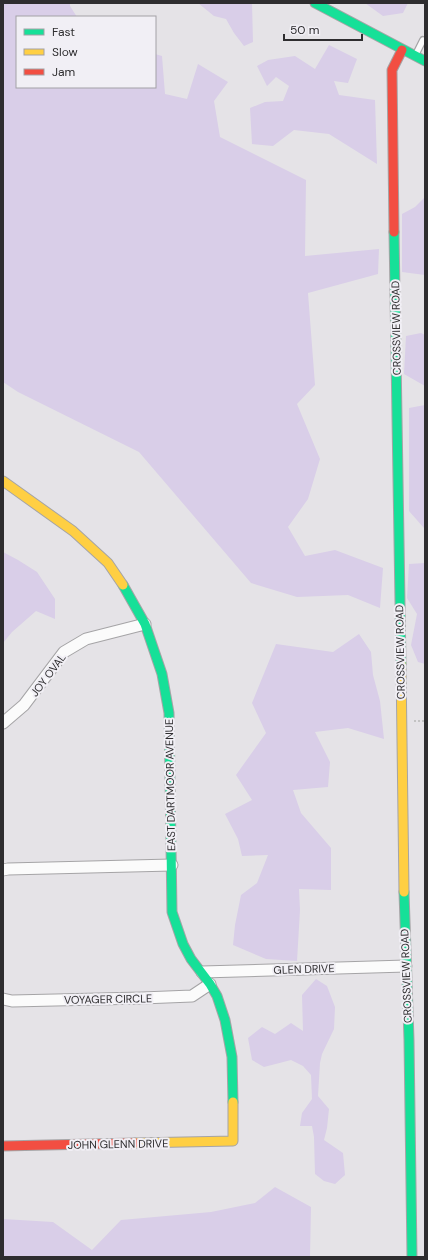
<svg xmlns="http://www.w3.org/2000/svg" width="428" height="1260" viewBox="0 0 428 1260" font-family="'DM Sans',sans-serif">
<rect width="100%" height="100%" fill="#e5e3e7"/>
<g fill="#d9cee8">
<path d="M 3,3 L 70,3 L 70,6 L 77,17 L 17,17 L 17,87 L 155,87 L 155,54 L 162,56 L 165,94 L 187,99 L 198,64 L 228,82 L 214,101 L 220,137 L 306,180 L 305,256 L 379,249 L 378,274 L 308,293 L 315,385 L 297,404 L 320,459 L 308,499 L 288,527 L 305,556 L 335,550 L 383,568 L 380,608 L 348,595 L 297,597 L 251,583 L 139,452 L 18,392 L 3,382 Z"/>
<path d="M 198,3 L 252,3 L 253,42 L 244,46 L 234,33 L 226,19 L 214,16 Z"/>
<path d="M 365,3 L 408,3 L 403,13 L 383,16 Z"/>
<path d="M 329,45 L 357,59 L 348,83 L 334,81 L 339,95 L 375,100 L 377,164 L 329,134 L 294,130 L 273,146 L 252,144 L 250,108 L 265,102 L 283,101 L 289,86 L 276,77 L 267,86 L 257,66 L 268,60 L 295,56 L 315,69 Z"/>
<path d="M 425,197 L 425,275 L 402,272 L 402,214 L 415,207 Z"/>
<path d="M 421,333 L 425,335 L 425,386 L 404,374 L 406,336 Z"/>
<path d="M 425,405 L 425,528 L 424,528 L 409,511 L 409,408 Z"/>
<path d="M 3,552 L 18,560 L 37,572 L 55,599 L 55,619 L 36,611 L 12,632 L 3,643 Z"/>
<path d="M 425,563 L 425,664 L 418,662 L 411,645 L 417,614 L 407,598 L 409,564 Z"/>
<path d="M 359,634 L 371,652 L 373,675 L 380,701 L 384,739 L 348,728 L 315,732 L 330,762 L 328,787 L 293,790 L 301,813 L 331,848 L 331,890 L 299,889 L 300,910 L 297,961 L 266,959 L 233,945 L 235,925 L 241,895 L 257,883 L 268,855 L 242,856 L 238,839 L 225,814 L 252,800 L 236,775 L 266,733 L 252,703 L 276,644 L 333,652 Z"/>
<path d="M 316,979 L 327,986 L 335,1007 L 334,1029 L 322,1054 L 320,1063 L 318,1096 L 329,1109 L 327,1128 L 324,1140 L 343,1153 L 345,1175 L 335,1184 L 324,1181 L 315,1174 L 314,1137 L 312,1126 L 300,1126 L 302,1113 L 312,1099 L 311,1075 L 303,1066 L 291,1060 L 264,1067 L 252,1060 L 248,1038 L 262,1027 L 275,1034 L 291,1023 L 303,1031 L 302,995 Z"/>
<path d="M 275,1187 L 311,1207 L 310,1257 L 3,1257 L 3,1219 L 53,1222 L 92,1250 L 121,1220 L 211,1212 L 255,1203 Z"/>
</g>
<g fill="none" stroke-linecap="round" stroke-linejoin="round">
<defs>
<path id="lane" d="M 416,54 L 423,40"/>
<g id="street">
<path d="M 3,723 L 24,705 L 64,652 L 86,639 L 145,624"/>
<path d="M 3,870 L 8,869 L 172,865"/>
<path d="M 202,972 L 406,966"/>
<path d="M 3,999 L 12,1001 L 142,998 L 192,996 L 210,984"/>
</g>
<g id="fast">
<path d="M 315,3 L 425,61"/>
<path d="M 394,232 L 401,664"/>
<path d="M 123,585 L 145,624 L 162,674 L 169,713 L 172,912 L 183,944 L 191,959 L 210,984 L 217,996 L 225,1020 L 232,1057 L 233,1102"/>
<path d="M 404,892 L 409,1040 L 412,1257"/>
</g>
<g id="slow">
<path d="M 3,481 L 73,531 L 108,563 L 123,585"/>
<path d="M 401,664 L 404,892"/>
<path d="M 135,1143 L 233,1141 L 233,1102"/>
</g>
<g id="jam">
<path d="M 394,232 L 392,70 L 402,50"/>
<path d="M 3,1146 L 135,1143"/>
</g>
</defs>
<use href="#lane" stroke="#a5a4a6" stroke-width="8"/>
<use href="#street" stroke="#a5a4a6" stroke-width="13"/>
<use href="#fast" stroke="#a5a4a6" stroke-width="11"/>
<use href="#slow" stroke="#a5a4a6" stroke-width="11"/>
<use href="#jam" stroke="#a5a4a6" stroke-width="11"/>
<path stroke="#c3c3c3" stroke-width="2" stroke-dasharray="2 2" stroke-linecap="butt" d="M 414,721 L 425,721"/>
<use href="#lane" stroke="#fbfbfb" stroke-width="5.5"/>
<use href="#street" stroke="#fbfbfb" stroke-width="11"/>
<use href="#fast" stroke="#16e098" stroke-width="9"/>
<use href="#slow" stroke="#ffcf43" stroke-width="9"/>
<use href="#jam" stroke="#f24e42" stroke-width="9"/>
</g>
<g text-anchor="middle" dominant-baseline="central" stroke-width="4" stroke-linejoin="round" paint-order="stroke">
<g font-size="11" fill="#2e2d2f" stroke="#f1eff5">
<text transform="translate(396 328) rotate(-91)">CROSSVIEW ROAD</text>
<text transform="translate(400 652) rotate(-91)">CROSSVIEW ROAD</text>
<text transform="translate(48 675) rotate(-53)">JOY OVAL</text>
<text transform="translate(170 785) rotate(-91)">EAST DARTMOOR AVENUE</text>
<text transform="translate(304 969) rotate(-2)">GLEN DRIVE</text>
<text transform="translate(406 976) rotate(-92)">CROSSVIEW ROAD</text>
<text transform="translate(108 999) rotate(-1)">VOYAGER CIRCLE</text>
<text transform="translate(118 1144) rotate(-1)">JOHN GLENN DRIVE</text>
</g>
</g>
<rect width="428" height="1260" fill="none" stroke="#2e2d2f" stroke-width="8"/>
<rect x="16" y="16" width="140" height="72" fill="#f1eff5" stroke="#a3a1a6"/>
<rect x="24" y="29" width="20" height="6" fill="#16e098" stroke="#a3a1a6"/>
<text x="52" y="36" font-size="12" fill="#2e2d2f">Fast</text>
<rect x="24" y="49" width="20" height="6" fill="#ffcf43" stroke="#a3a1a6"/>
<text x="52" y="56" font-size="12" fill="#2e2d2f">Slow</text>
<rect x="24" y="69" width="20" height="6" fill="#f24e42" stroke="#a3a1a6"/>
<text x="52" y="76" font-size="12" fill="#2e2d2f">Jam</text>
<path d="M284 34v6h78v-6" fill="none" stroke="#2e2d2f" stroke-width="2"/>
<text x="290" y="34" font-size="12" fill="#2e2d2f" stroke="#f1eff5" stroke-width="3" paint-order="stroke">50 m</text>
</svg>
